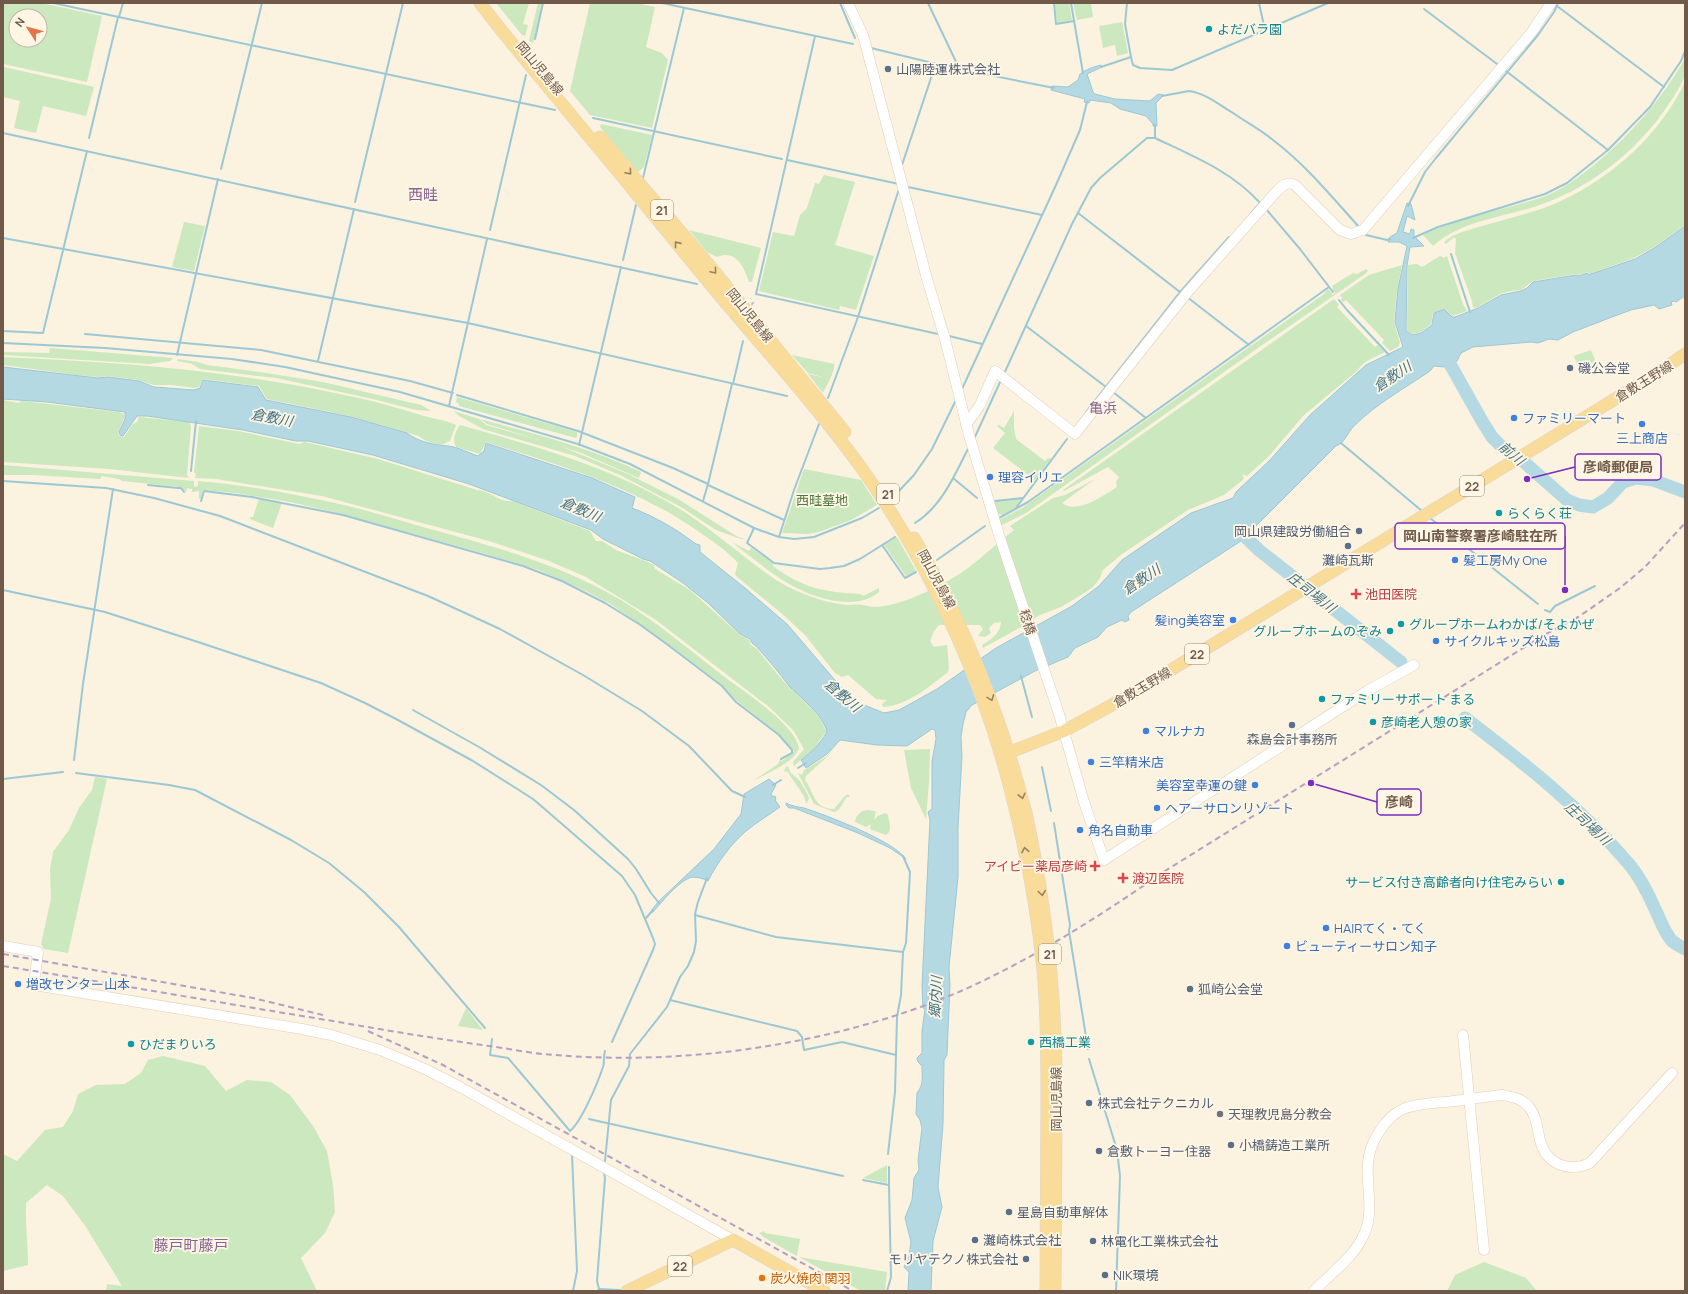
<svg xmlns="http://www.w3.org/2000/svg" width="1688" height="1294" viewBox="0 0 1688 1294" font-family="Manrope,'Noto Sans JP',sans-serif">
<rect width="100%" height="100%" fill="#fbf2df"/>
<g fill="#cce8bf" fill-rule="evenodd">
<path d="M 3,3 L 41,3 L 102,16 L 87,82 L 3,64 ZM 16,16 L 40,16 L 40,40 L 16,40 Z"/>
<path d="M 496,3 L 529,3 L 523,24 L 528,25 L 525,36 L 522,35 Z"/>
<path d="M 538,3 L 543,3 L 533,43 L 529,41 Z"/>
<path d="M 590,3 L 636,3 L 655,7 L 646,47 L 662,53 L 668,60 L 652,128 L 590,115 L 570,91 Z"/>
<path d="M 1055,3 L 1069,3 L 1072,20 L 1057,23 Z"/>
<path d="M 1073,3 L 1091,3 L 1093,17 L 1077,20 Z"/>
<path d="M 1122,22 L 1128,53 L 1117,56 L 1115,45 L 1103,48 L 1099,26 Z"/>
<path d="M 1685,59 C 1685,63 1686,69 1685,74 C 1683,85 1666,108 1659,118 C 1628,158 1585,190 1537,206 C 1503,217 1461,221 1433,246 L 1423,235 C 1459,217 1504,210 1543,197 C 1562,190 1579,177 1594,165 C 1631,134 1661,100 1685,59 Z"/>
<path d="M 4,67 L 94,87 L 86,116 L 43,106 L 36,133 L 14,128 L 20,101 L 3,97 Z"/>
<path d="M 1685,82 L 1685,225 L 1656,246 L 1634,258 L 1589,274 L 1587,272 L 1580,275 L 1576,274 L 1533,281 L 1521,290 L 1511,291 L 1500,294 L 1478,307 L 1473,308 L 1472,301 L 1455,253 L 1456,239 L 1454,237 L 1446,244 L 1444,242 L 1452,236 L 1462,232 C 1495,221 1531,215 1563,200 C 1614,176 1661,133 1685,82 Z"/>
<path d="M 601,124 L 652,135 L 644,167 L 638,172 L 600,127 Z"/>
<path d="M 824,175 L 855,182 L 835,245 L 874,256 L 856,310 L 840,306 L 839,310 L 759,291 L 773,232 L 794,236 L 800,215 L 807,208 L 815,183 L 819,184 Z"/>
<path d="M 184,222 L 205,226 L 194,271 L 172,267 Z"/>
<path d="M 689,230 L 761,248 L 752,282 L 749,282 C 744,267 736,249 717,257 L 707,252 Z"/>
<path d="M 1440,256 L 1444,258 L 1447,256 L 1463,304 L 1467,311 L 1452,316 L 1444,308 L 1433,313 L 1431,324 L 1421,332 L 1412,334 L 1407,331 L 1408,265 L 1417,264 L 1422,267 Z"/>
<path d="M 1402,265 L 1397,291 L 1394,322 L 1400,343 L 1398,347 L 1390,351 L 1382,343 L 1384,340 L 1346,300 L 1343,302 L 1341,300 L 1342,298 L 1340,295 L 1369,275 Z"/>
<path d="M 1366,269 L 1368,271 L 1365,274 L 1258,348 L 1026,513 L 1000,526 L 999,521 L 1001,519 L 1022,508 L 1324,294 L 1328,289 L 1332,293 L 1332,295 L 1336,292 L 1334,292 L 1332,286 L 1353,273 L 1357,274 Z"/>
<path d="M 1334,299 L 1339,305 L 1337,307 L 1375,347 L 1378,345 L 1385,352 C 1374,358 1364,360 1357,371 L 1304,415 L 1269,456 L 1247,476 L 1242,474 L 1244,479 L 1224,495 L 1188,510 L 1122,554 L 1103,570 L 1100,578 L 1093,587 L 1081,595 L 1061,607 L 1040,615 L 1021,627 L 983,648 L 982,645 C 992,639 1000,634 1001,622 L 994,623 L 989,628 L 991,633 L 985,637 L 978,636 L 983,629 L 980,625 L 939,625 L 934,631 L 930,641 L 934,647 L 947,645 L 949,668 L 948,672 C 930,686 907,706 883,707 L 882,704 L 887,700 L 876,699 L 848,675 L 842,677 L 835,673 L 805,635 L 780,612 L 736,576 L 735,574 L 738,563 C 726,550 711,540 698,531 C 633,486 559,465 486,442 L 480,454 L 456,447 C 452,439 455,432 460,425 C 534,446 606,465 673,505 C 709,526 741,556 776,580 C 797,593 822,602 846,605 C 851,605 856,604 862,605 C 866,605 870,607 874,607 C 900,607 947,584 968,568 C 984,556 998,542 1014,530 L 1010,526 L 1053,498 L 1065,495 L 1095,479 L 1062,503 C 1077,515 1104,495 1117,487 L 1116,482 L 1119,477 L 1108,467 L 1064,491 L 1063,490 Z"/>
<path d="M 50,348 L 173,358 L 170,361 L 149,364 L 3,355 L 3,352 L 49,353 Z"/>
<path d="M 1591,350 L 1597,365 L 1580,372 L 1574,356 Z"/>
<path d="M 792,355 L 834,364 C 835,373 827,384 823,393 L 808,374 L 826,378 L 808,373 Z"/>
<path d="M 3,357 C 121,362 239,371 354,397 C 378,402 401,409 424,416 C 434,419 446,420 456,425 L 450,441 C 448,441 446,443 444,444 C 438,446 422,440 419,436 L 350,416 L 267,399 L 259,386 L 203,379 L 199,387 L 195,388 L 171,385 L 154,385 L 138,380 L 108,376 L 99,377 L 77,375 L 3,365 Z"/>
<path d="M 178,359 L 198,362 L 207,365 L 260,372 L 323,382 L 421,405 L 431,411 L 416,410 L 373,399 L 276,378 L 200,369 L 192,364 L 178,361 L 177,360 Z"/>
<path d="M 457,397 L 577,432 L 577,436 L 576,438 L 459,406 L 459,404 L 456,402 Z"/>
<path d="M 3,400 L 18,403 L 22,401 L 119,412 L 124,414 L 124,418 L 118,433 L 119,436 L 124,437 L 133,424 L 137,422 L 139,417 L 189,422 L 191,426 L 187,475 L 189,478 L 109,469 L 3,462 Z"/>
<path d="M 454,411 L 479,419 L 486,425 L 543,441 L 487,424 L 480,419 C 535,434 590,448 641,472 L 639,478 L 581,453 L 560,446 L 628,474 L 678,499 L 738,537 L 745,539 L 741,539 L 716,530 L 681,507 L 620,475 L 575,456 L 483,429 L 459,416 Z"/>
<path d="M 1014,411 L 1014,428 L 1016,439 L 1045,461 L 1048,458 L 1051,459 L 1035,480 L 993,448 L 1005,433 L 997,426 L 999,425 L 1004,428 Z"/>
<path d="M 199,426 L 238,431 L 299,444 L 305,442 L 378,459 L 477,490 C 489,490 500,503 512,501 L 590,531 L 596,541 L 602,541 L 616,550 L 648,562 L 654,565 L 655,569 L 690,590 L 740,635 L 749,640 L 751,645 L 756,648 C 768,662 778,676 791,689 C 803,701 822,715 826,732 L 815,747 L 794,766 L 793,762 L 804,749 L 793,730 L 769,707 L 656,620 L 586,577 L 549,561 L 489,541 L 322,496 L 216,479 L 195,478 L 196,473 L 194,473 Z"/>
<path d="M 3,465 L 194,481 L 194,487 L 198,486 L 198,481 C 244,485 290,493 335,503 C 367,510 399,520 430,529 C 496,547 562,565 621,600 C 660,624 694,654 730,681 C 747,693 798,728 799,749 C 791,765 768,772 753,781 L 778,764 L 780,760 L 782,761 L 793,753 L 794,751 L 780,735 L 736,700 L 721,684 L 672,647 L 612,605 L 590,593 L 562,580 L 536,569 L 482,553 L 338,513 L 290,502 L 235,493 L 203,490 L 201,499 L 199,499 L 199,491 L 192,492 L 192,489 L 187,488 L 186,492 L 181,487 L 122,481 L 119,479 L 102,476 L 100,479 L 33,475 L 3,475 Z"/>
<path d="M 804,469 L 861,480 L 877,505 L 851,520 L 819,532 L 808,534 L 782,533 Z"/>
<path d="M 259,499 L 282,503 L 273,528 L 250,519 L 250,517 L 253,517 Z"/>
<path d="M 1017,499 L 1021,499 L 1014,509 L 1002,515 L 999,514 L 997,515 L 995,504 L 993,501 Z"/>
<path d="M 897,537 L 916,571 L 906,576 L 884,545 Z"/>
<path d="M 732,542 L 749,551 L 751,548 L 773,563 L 773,566 C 803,588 823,592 860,594 L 863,596 L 879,588 L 879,592 C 856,612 813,598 789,584 C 769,572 750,556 732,542 Z"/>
<path d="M 839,741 L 828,756 L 806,776 L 805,780 C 815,794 813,808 834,809 L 844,797 L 848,794 L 850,797 L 847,797 C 842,802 842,810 834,812 L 814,804 L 798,773 L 802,775 L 804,770 L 827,756 Z"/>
<path d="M 930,749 L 929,782 L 926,819 L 911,788 L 904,750 Z"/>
<path d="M 787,766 C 790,769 789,772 792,774 C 801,780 805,789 809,798 L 807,803 L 806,803 L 804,796 L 787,771 L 785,772 L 784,770 Z"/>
<path d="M 95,777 L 107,779 L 68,953 L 44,949 L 41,944 L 51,899 L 50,869 L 53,852 L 69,830 L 79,808 L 92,790 Z"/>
<path d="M 866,810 L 876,811 L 874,820 L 878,816 L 885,813 L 888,815 C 889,822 893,831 886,835 L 870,829 L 871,824 L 866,827 L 855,822 L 856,817 L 861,812 Z"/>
<path d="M 466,1008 L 483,1030 L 458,1026 Z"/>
<path d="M 163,1056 L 205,1066 L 226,1091 L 247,1080 L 271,1082 L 290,1095 L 313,1126 L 327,1151 L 333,1185 L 335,1212 L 325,1233 L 301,1258 L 317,1291 L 106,1291 L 107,1284 L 122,1286 L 86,1227 L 63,1196 L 47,1185 L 26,1203 C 25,1224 28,1244 28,1265 L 3,1271 L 3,1154 L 17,1161 L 45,1130 L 63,1127 L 73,1111 L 78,1094 L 96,1085 L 125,1084 L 141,1073 L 148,1060 Z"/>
<path d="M 887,1165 L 887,1183 L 863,1178 Z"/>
<path d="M 764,1231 L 765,1233 L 800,1239 L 797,1256 L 765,1238 L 759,1233 Z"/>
<path d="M 799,1257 L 887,1272 L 885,1291 L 861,1291 Z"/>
<path d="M 1484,1262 L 1526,1278 L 1537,1291 L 1447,1291 L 1455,1275 Z"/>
</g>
<g fill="#b5d9e3" stroke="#9cc8d5">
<path d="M 1101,65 L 1102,67 L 1087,74 L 1093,92 L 1095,94 L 1115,99 L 1150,101 L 1158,94 L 1164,95 L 1156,103 L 1157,126 L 1153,126 L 1153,124 L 1146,116 L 1120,109 L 1111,103 L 1090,100 L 1089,103 L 1084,102 L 1085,99 L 1051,90 L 1052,86 L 1068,87 L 1078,80 L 1080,74 C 1087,69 1093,67 1101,65 Z"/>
<path d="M 1407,203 L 1411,204 L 1415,220 L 1407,216 L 1403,232 L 1410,234 L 1411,229 L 1414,230 L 1414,236 L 1424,246 L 1410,247 L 1407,266 L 1406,331 L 1412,335 L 1421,333 L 1432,325 L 1434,313 L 1444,309 L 1452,317 L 1455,317 L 1478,308 L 1501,295 L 1521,291 L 1527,288 L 1533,282 L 1576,275 L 1580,276 L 1587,273 L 1588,275 L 1635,259 L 1656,247 L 1685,226 L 1685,296 L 1676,302 L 1674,301 L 1671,302 L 1672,305 L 1659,309 L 1654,305 L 1631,310 L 1612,317 L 1573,332 L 1558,340 L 1549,339 L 1538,343 L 1531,342 L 1473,347 L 1461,353 L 1457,361 L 1447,363 L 1444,367 L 1434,366 L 1430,371 C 1404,389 1377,403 1354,426 C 1347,433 1345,443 1336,446 L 1250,532 L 1244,540 L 1241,541 L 1131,612 L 1128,616 L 1129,620 L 1125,622 L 1122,620 L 1107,627 L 1098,637 L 1075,648 L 1068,657 L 1035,671 L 972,705 L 966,712 L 963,724 L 961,737 L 962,756 L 958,828 L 958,877 L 949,967 L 950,985 L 947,1055 L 944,1060 L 943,1124 L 938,1187 L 942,1207 L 933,1241 L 931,1291 L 908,1291 L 909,1272 L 904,1267 L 909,1256 L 911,1242 L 905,1218 L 912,1200 L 914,1178 L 919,1170 L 918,1160 L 922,1128 L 920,1120 L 916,1114 L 917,1093 C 924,1084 922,1077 922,1066 L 918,1062 L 917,1058 L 922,1053 L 922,1031 L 925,1009 L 923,1008 L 922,986 L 930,820 L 928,812 L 932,809 L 932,761 L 936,739 L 935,730 L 932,729 L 907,746 L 877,745 L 840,740 L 827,754 L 806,768 L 801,760 C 812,751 820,744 827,732 C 823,715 802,699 790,687 C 779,673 768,659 756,646 L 752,643 L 750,639 L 740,634 L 708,603 L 683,583 L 650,561 L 643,559 L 603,539 L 591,530 L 469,484 L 373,455 L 308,441 L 296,441 L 243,430 L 147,416 L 137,416 L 123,436 L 120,435 L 119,432 L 125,419 L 125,412 L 47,402 L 3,399 L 3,367 L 98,378 L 108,377 L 139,381 L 154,387 L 194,390 L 200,388 L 203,380 L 258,387 L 266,400 L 351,417 L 407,433 C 418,442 435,445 448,446 C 458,447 469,453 478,456 L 484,451 L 486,443 L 592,478 L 635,497 L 632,508 C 656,517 676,529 696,544 L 700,545 L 700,552 L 745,588 L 787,624 L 852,700 L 884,713 L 899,710 L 937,689 L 996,648 L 1072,606 L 1099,586 L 1122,560 L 1191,513 L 1233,498 L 1236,492 L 1270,460 L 1310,415 L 1366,365 L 1403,347 L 1395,322 L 1398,289 L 1407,246 L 1399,242 L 1388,242 L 1390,237 L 1397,233 Z"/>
<path d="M 769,779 L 776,785 L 771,794 L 773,797 L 775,796 L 776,799 L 775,800 L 780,807 C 769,815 757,822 746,831 C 731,844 717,863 708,881 C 702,878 695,876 689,878 C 675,885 663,901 652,913 L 651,911 L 658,902 L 714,849 L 741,814 L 744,794 Z"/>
<path d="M 786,803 C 792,806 798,807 804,808 C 826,815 894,841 906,859 L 890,848 L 858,833 L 794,808 L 789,808 L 786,805 Z"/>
</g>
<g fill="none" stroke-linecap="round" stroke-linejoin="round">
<g stroke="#9cc8d5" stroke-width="2">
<path d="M 53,3 L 555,110"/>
<path d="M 662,3 L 853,44"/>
<path d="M 840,3 L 855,38"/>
<path d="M 928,3 L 959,68"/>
<path d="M 1054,3 L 1056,24 L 1074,21"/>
<path d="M 1071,3 L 1083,73"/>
<path d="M 1127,3 L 1125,24 L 1131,57"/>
<path d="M 1259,3 L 1265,30"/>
<path d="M 1557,6 L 1664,87"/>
<path d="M 1424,9 L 1497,64"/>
<path d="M 119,17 L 123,3"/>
<path d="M 535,39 L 543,3"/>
<path d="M 871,48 L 949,67 L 1054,88"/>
<path d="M 1101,67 L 1131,57 L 1133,65 L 1140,68 L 1172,70 L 1328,3"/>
<path d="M 1506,71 L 1608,150"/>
<path d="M 1162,96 L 1189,91 C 1205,93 1220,105 1233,113 C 1246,122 1261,130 1273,140 C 1306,165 1332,197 1359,227"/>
<path d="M 593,118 L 782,159"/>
<path d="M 1155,125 L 1155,138 C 1193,156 1233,172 1261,204"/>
<path d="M 3,133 L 697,284"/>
<path d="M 89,138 L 118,17"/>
<path d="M 787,160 L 899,184"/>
<path d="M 902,165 L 936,63"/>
<path d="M 221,169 L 262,3"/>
<path d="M 643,178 L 684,8"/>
<path d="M 908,187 L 1042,215"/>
<path d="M 355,202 L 403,3"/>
<path d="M 1408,206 L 1425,172 L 1436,158 L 1538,35 L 1554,12 L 1558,3"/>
<path d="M 1266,209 L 1300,249 L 1333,292"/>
<path d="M 1078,213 L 1180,292"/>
<path d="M 1251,213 L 1260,203"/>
<path d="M 490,230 L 526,75"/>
<path d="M 1366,235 L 1387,240 L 1390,239"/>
<path d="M 3,238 L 468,323 L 787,396"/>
<path d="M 1413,238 L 1438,227 L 1545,194 L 1567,183 L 1608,150 L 1650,107 L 1681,61 L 1685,51"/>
<path d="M 1451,254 L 1470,312"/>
<path d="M 623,260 L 636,205"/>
<path d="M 756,294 L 815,36"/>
<path d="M 756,294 L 938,334"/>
<path d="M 1187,297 L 1249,345"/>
<path d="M 1339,300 L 1347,310 L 1389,355"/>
<path d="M 752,304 L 753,303"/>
<path d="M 1026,326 L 1106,387"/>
<path d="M 3,331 L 43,333 L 87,151"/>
<path d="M 85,334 L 261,350 L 410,381 L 453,393"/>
<path d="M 949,336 L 982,344"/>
<path d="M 3,343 L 105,348 L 232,359 L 285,367 L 400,392 L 578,444 L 630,464 L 754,528 L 779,537 L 794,539 L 814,537 L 862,518 L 879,508"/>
<path d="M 177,355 L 218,179"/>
<path d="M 318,361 L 354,209"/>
<path d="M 1004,374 L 1072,224 L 1091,188 L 1100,178 L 1147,138 L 1155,138"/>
<path d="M 733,384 L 743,341"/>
<path d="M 962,389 L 1056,185 L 1080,130 L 1087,102"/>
<path d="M 1113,392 L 1146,418"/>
<path d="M 457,395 L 578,431 L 673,468 L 708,484"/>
<path d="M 828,398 L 858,317 L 899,189"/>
<path d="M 449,406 L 487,239"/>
<path d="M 1086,412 L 1180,292 L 1229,237"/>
<path d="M 974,439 L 1001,380"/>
<path d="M 1341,443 L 1422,511"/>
<path d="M 579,445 L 621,267"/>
<path d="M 191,471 L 196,421"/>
<path d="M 953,478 L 977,498"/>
<path d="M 3,481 L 106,488 L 154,498 L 220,516 L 428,596 L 500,629 L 583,675 L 642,711 L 689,746 L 732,791 L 745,797"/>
<path d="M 148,485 L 178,488 L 181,488 L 184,492"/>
<path d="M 708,485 L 784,520"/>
<path d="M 897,493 L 914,475 L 932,449 L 956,400"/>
<path d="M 201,501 L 204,491 L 252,497 L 343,515 L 523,566 L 562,581 L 605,603 L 639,624 L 668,645 L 722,686 L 736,702 L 779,735 L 792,750 L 792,753 L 781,759"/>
<path d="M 703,501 L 708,484 L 732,384"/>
<path d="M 995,501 L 1023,498"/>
<path d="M 1016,508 L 1067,439"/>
<path d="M 999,518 L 1028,502 L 1329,287"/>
<path d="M 1430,518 L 1538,604"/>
<path d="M 915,523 C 942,506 954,476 968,449"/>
<path d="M 754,528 L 747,543 L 774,563 L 820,569 L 830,568 L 844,566 L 860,559 L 895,537"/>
<path d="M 779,537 L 794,490 L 819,424"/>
<path d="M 882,545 L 905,578 L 916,572"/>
<path d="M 937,560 L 985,526"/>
<path d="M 3,590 L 105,612 L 198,642 L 321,683 L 365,703 L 398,720 L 473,761 L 533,799 L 547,811 L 622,876 L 635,895 L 653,938 L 655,944 L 653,950 L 612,1042"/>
<path d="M 1545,610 L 1550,612 L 1555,606 L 1595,586"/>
<path d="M 1021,676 L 1032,717"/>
<path d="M 413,710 L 479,747 L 541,785 L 574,810 L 628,859 L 636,869 L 651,893 L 659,903"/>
<path d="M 74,760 L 83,684 L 113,489"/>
<path d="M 1042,767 L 1051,811"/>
<path d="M 798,768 L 806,763"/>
<path d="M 76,773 L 169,785 L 195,790 L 291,840 L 329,863 L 364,892 L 399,927 L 485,1028"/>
<path d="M 3,779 L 63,772"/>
<path d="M 773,785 L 781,780"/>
<path d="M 1054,823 L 1070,925 L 1069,931 L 1088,1049"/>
<path d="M 695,915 L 776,937 L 903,952"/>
<path d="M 646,918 L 653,910"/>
<path d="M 670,1000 L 797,1031 L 802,1037 L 804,1050 L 842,1042 L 896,1055"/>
<path d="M 492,1039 L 490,1055 L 508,1058 L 570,1131 C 582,1121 598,1082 603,1067 C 605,1062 603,1056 605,1051"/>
<path d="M 1089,1059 L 1117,1150 L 1120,1176 L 1116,1291"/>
<path d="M 589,1119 L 843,1176"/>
<path d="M 888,1154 L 895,1092 L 897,1017 L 901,995 L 903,952 L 906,943 L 910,872 L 903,856"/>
<path d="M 572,1155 L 577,1271 L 573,1291"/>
<path d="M 605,1161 L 611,1100 L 629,1066 L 630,1054 L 667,1007 L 680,977 L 688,966 L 694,952 L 696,941 L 695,914 L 698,902 L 707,878"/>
<path d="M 889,1167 L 889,1185"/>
<path d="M 863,1180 L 889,1185 L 891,1277 L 887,1291"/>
<path d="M 599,1289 L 597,1281 L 605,1178 L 604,1172"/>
<path d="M 598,1291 L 599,1289 L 620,1290"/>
</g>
<g stroke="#b5d9e3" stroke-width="13">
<path d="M 1441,348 L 1482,421 L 1492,437 L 1500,445 L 1524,462 L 1567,500 L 1579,505 L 1593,507 L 1608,498 L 1623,482 L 1636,478 L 1653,480 L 1685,492"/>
<path d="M 1234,526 L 1260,551 L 1401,662"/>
<path d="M 1465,718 C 1524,763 1581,808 1629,864 C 1640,877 1648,893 1655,909 C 1660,919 1664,932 1672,941 C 1676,944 1681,947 1685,949"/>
</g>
<defs>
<g id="tertiary">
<path d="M 848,3 L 863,35 L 867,50 L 927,279 L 945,339 L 969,435 L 999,535 L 1059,714 L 1084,802 L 1104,860 L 1367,691 L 1414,665"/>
<path d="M 966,425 L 980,405 L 995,371 L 1075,434 L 1186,294 L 1277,191 C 1282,186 1287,181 1295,185 L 1340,230 L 1351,234 L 1363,230 L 1531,33 L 1551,3"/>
<path d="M 3,946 L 38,952 L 34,985 L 302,1029 L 331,1035 L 380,1050 L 425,1069 L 462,1088 L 733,1240"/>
<path d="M 1463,1035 L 1484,1250"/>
<path d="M 1314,1291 C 1331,1273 1356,1256 1365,1232 C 1374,1210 1366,1186 1368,1163 C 1369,1144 1385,1117 1403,1109 C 1416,1104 1431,1103 1445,1102 C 1464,1100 1483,1097 1502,1095 C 1512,1097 1522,1098 1529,1107 C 1537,1116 1537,1129 1540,1140 C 1546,1164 1568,1173 1590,1163 L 1672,1073"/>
</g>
<g id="primary">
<path d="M 480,3 C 512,45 547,85 580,126 C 626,180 670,236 715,290 C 764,349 815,404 860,466 C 934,569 989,693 1017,817"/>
<path d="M 600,137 L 710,266 L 845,432"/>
<path d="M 914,538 C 965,624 1001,716 1026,813"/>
<path d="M 1003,755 L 1064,731 L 1125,698 L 1656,374 L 1685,354"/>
<path d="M 627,1291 L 733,1240 L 824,1291"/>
<path d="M 1046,1291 L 1047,1097"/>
<path d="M 1055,1291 L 1056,1097"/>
</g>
</defs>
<use href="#tertiary" stroke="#dfcfbc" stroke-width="11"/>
<use href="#primary" stroke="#ddd7d3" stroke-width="13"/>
<use href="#tertiary" stroke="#fff" stroke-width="10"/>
<use href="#primary" stroke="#f9dc99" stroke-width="12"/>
<g stroke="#b5a0c3" stroke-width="2" stroke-dasharray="6 4" stroke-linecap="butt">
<path d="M 1574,620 L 1620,588 L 1645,567 L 1685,523"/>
<path d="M 3,954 L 253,998 L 323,1015"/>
<path d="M 3,966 C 115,984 227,1004 339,1022 C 389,1031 439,1039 489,1046 C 511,1049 534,1054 556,1055 C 688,1066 838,1044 961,991 C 1033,959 1100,916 1165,871 L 1544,635 L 1578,617"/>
<path d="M 368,1031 L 443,1065 L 853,1291"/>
</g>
<defs>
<g id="primary-bridge">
<path d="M 1026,813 C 1047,909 1057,999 1056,1097"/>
<path d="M 1017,817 C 1029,867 1038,918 1043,970 C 1047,1012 1047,1055 1047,1097"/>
</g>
</defs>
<use href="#primary-bridge" stroke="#ddd7d3" stroke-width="13" stroke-linecap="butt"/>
<use href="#primary-bridge" stroke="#f9dc99" stroke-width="12"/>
</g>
<defs><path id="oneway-chevron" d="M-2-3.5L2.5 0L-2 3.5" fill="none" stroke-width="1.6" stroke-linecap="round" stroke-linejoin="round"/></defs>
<g stroke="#998060">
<use href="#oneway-chevron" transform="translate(629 172) rotate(49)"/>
<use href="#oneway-chevron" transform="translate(677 244) rotate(-129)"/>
<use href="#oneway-chevron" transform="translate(714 271) rotate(50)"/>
<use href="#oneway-chevron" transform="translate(991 698) rotate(69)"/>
<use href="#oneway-chevron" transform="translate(1022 796) rotate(76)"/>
<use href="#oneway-chevron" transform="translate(1025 850) rotate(-101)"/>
<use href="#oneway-chevron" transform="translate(1042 893) rotate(82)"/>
</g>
<g fill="#0f9aa8" stroke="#fff6e5" stroke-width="1.5">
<circle cx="1209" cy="29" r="4"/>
<circle cx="1499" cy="513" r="4"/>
<circle cx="1401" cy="624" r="4"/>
<circle cx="1390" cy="631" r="4"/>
<circle cx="1322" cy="699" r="4"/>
<circle cx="1373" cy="722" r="4"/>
<circle cx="1561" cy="882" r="4"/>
<circle cx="1031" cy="1042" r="4"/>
<circle cx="131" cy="1044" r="4"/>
</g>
<g fill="#5c6f8a" stroke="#fff6e5" stroke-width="1.5">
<circle cx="888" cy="69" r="4"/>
<circle cx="1570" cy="368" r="4"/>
<circle cx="1359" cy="531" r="4"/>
<circle cx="1348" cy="546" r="4"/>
<circle cx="1292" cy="725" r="4"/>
<circle cx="1190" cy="989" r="4"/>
<circle cx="1089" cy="1103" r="4"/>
<circle cx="1231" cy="1145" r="4"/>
<circle cx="1099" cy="1151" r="4"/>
<circle cx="1009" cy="1212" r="4"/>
<circle cx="975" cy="1240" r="4"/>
<circle cx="1093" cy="1241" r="4"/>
<circle cx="1026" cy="1259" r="4"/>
<circle cx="1105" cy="1275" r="4"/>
</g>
<g fill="#3f7fe0" stroke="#fff6e5" stroke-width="1.5">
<circle cx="1514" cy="418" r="4"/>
<circle cx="1642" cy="424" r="4"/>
<circle cx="990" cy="477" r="4"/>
<circle cx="1455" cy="560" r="4"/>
<circle cx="1233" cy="620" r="4"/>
<circle cx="1436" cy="641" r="4"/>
<circle cx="1146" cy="731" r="4"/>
<circle cx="1091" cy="762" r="4"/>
<circle cx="1255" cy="785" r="4"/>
<circle cx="1157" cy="808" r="4"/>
<circle cx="1080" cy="830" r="4"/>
<circle cx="1326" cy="928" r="4"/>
<circle cx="1287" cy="946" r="4"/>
<circle cx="18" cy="984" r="4"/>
</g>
<g fill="#e0444e" stroke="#fff6e5" stroke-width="1.5">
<path d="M1354 588h4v4h4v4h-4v4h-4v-4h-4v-4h4z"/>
<path d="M1093 860h4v4h4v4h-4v4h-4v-4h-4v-4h4z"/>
<path d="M1121 872h4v4h4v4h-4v4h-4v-4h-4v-4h4z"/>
</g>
<circle fill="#6b7280" stroke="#fff6e5" stroke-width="1.5" cx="1220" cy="1114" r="4"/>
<circle fill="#e8710a" stroke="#fff6e5" stroke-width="1.5" cx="762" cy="1278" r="4"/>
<g text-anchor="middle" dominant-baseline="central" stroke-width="3.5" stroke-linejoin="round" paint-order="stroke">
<g fill="#fff6e5" stroke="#9b8877" stroke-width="1">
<rect x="651" y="200" width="22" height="20" rx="3"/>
<rect x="1460" y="476" width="24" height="20" rx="3"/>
<rect x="877" y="484" width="22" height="20" rx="3"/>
<rect x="1185" y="644" width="24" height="20" rx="3"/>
<rect x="1039" y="944" width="22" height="20" rx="3"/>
<rect x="668" y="1256" width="24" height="20" rx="3"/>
</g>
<g font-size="12" font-weight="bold" fill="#705948">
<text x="662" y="210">21</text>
<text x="1472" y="486">22</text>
<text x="888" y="494">21</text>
<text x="1197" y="654">22</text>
<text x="1050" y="954">21</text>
<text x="680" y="1266">22</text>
</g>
<g font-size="13" fill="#0d838f" stroke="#fff6e5" text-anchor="start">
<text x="1217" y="29">よだバラ園</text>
<text x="1507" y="513">らくらく荘</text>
<text x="1409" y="624">グループホームわかば/そよかぜ</text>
<text x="1382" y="631" text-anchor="end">グループホームのぞみ</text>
<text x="1330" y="699">ファミリーサポート まる</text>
<text x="1381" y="722">彦崎老人憩の家</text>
<text x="1553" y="882" text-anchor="end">サービス付き高齢者向け住宅みらい</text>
<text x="1039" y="1042">西橋工業</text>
<text x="139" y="1044">ひだまりいろ</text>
</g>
<g font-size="13" fill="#705948" stroke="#fff6e5">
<text transform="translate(540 68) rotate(50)">岡山児島線</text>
<text transform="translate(750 315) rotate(51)">岡山児島線</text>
<text transform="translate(1644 381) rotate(-32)">倉敷玉野線</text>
<text transform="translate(937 579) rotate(62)">岡山児島線</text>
<text transform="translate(1028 622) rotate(72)">稔橋</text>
<text transform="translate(1142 687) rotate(-31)">倉敷玉野線</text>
<text transform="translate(1056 1099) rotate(-90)">岡山児島線</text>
</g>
<g font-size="13" fill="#4e5e75" stroke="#fff6e5" text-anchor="start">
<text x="896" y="69">山陽陸運株式会社</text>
<text x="1578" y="368">磯公会堂</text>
<text x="1351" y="531" text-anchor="end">岡山県建設労働組合</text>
<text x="1348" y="560" text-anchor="middle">灘崎瓦斯</text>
<text x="1292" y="739" text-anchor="middle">森島会計事務所</text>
<text x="1198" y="989">狐崎公会堂</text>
<text x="1097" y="1103">株式会社テクニカル</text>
<text x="1239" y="1145">小橋鋳造工業所</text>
<text x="1107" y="1151">倉敷トーヨー住器</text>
<text x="1017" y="1212">星島自動車解体</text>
<text x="983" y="1240">灘崎株式会社</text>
<text x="1101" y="1241">林電化工業株式会社</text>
<text x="1018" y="1259" text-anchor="end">モリヤテクノ株式会社</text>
<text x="1113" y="1275">NIK環境</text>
</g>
<g font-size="13" fill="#366cbe" stroke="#fff6e5" text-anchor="start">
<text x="1522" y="418">ファミリーマート</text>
<text x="1642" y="438" text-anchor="middle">三上商店</text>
<text x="998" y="477">理容イリエ</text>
<text x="1463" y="560">髪工房My One</text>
<text x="1225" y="620" text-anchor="end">髪ing美容室</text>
<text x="1444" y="641">サイクルキッズ松島</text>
<text x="1154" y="731">マルナカ</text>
<text x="1099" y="762">三竿精米店</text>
<text x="1247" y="785" text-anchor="end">美容室幸運の鍵</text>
<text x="1165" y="808">ヘアーサロンリゾート</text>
<text x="1088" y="830">角名自動車</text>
<text x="1334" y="928">HAIRてく・てく</text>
<text x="1295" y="946">ビューティーサロン知子</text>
<text x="26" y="984">増改センター山本</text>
</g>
<g font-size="13" fill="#507b43" stroke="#fff6e5">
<text x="822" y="500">西畦墓地</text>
</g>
<g font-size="13" fill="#be3a42" stroke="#fff6e5" text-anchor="start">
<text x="1365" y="594">池田医院</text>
<text x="1087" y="866" text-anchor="end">アイビー薬局彦崎</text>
<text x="1132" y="878">渡辺医院</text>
</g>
<g font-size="13" fill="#5b616d" stroke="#fff6e5" text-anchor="start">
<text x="1228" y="1114">天理教児島分教会</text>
</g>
<g font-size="13" fill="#c56008" stroke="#fff6e5" text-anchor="start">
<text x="770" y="1278">炭火焼肉 関羽</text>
</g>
<g font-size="14" font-style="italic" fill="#437484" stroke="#fff6e5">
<text transform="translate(1392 376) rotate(-34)">倉敷川</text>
<text transform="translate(272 417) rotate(11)">倉敷川</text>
<text transform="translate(1512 453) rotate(40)">前川</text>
<text transform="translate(581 509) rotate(23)">倉敷川</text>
<text transform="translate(1141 579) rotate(-34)">倉敷川</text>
<text transform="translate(1312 592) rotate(38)">庄司場川</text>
<text transform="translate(843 695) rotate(40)">倉敷川</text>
<text transform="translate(1588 823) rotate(43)">庄司場川</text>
<text transform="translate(935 997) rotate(-87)">郷内川</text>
</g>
<g font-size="14" fill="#876494" stroke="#fff6e5">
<text x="1103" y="407">亀浜</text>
</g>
<g font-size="15" fill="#876494" stroke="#fff6e5">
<text x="423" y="194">西畦</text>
<text x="191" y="1245">藤戸町藤戸</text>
</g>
</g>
<path fill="none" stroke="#7b2cbf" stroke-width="1.5" d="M1527 479L1575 467M1565 590L1565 536M1311 783L1377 802"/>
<g fill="#7b2cbf" stroke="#fff6e5" stroke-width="1.5">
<circle cx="1527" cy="479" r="4"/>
<circle cx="1565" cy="590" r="4"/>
<circle cx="1311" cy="783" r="4"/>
</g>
<g fill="#fff6e5" stroke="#7b2cbf" stroke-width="1.5">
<rect x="1575" y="454" width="86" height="26" rx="4"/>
<rect x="1395" y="523" width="170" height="26" rx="4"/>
<rect x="1377" y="789" width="44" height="26" rx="4"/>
</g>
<g font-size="14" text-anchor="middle" font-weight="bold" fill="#705948">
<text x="1618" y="472">彦崎郵便局</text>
<text x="1480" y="541">岡山南警察署彦崎駐在所</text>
<text x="1399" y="807">彦崎</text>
</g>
<rect width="1688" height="1294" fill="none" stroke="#705948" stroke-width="8"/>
<g transform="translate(28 28) rotate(306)"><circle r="19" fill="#fff6e5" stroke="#c6b7a6"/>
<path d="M0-3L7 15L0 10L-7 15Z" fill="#e37547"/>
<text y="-6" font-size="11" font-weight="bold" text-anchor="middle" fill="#705948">N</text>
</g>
</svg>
